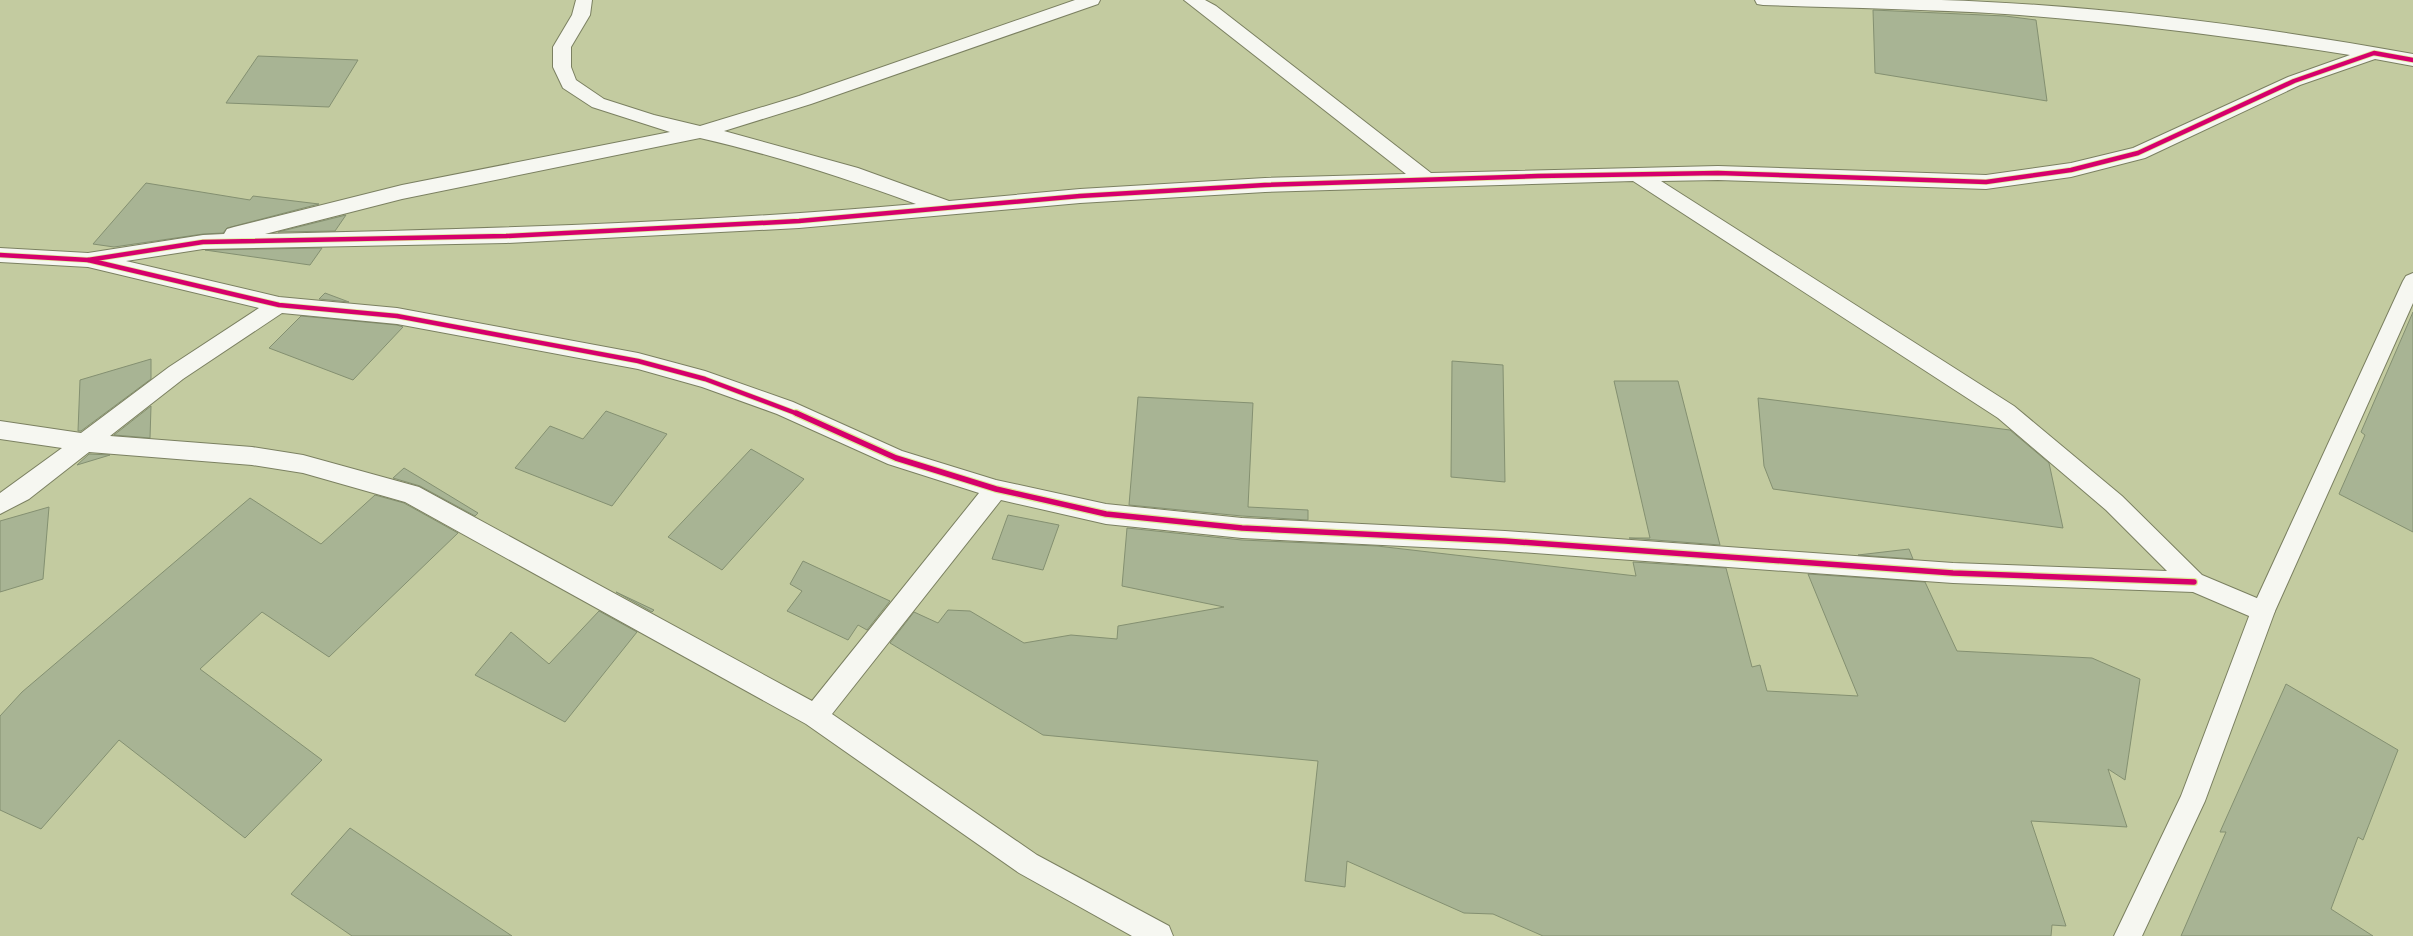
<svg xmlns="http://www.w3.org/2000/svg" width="2413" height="936" viewBox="0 0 2413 936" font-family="Poppins,sans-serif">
<rect width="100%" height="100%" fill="#c3cba0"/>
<g fill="#a8b494" stroke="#849071">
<path d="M 1873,10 L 2005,16 L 2036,20 L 2047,101 L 1875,73 Z"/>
<path d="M 258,56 L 358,60 L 329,107 L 226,103 Z"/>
<path d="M 146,183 L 250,200 L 253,196 L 319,204 L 227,228 L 223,233 L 203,234 L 114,247 L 93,244 Z"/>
<path d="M 346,215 L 335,231 L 278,232 Z"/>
<path d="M 322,248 L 310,265 L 205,250 Z"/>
<path d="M 325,293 L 349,302 L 319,299 Z"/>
<path d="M 2413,312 L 2413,532 L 2339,494 L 2365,435 L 2361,432 Z"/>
<path d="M 301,316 L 397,325 L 403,327 L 353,380 L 269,348 Z"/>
<path d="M 151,359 L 151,379 L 81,431 L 78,431 L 80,380 Z"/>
<path d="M 1452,361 L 1503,365 L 1505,482 L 1451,477 Z"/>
<path d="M 1614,381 L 1678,381 L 1720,545 L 1629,538 L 1650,538 Z"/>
<path d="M 1138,397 L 1253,403 L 1248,507 L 1308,510 L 1308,520 L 1242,516 L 1129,505 Z"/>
<path d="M 1758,398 L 2010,430 L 2049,463 L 2063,528 L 1773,489 L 1764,466 Z"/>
<path d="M 151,406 L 150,438 L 114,435 Z"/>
<path d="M 606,411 L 667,434 L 612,506 L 515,468 L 550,426 L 583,439 Z"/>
<path d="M 751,449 L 804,479 L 722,570 L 668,537 Z"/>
<path d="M 89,454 L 110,455 L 77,465 Z"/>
<path d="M 404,468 L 478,513 L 475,516 L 420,486 L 393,478 Z"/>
<path d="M 375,495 L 404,503 L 458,533 L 329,657 L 262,612 L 200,669 L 322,760 L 245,838 L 119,740 L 41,829 L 0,810 L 0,716 L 22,692 L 250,498 L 321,544 Z"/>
<path d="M 49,507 L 43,579 L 0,592 L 0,521 Z"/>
<path d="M 1008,515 L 1059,525 L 1043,570 L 992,559 Z"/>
<path d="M 1127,528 L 1242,540 L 1377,546 L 1636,576 L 1633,562 L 1726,568 L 1752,667 L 1760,665 L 1767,691 L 1858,696 L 1808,574 L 1925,582 L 1957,651 L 2092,658 L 2140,679 L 2125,780 L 2108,769 L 2127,827 L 2031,821 L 2066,926 L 2052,925 L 2051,936 L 1543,936 L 1493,914 L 1464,913 L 1347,861 L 1345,887 L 1305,881 L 1318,761 L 1043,735 L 890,643 L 914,612 L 938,623 L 948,610 L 970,611 L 1024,643 L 1071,635 L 1117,639 L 1118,626 L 1224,607 L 1122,586 Z"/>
<path d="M 1909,549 L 1913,559 L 1858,555 Z"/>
<path d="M 803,561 L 818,568 L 890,601 L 867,630 L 858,625 L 848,640 L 787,611 L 802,591 L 790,584 Z"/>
<path d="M 616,592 L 654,610 L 652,612 Z"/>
<path d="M 599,611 L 637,632 L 565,722 L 475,675 L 511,632 L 549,664 Z"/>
<path d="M 2286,684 L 2398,750 L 2363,840 L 2358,837 L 2331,909 L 2373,936 L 2181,936 L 2226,832 L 2220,832 Z"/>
<path d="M 350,828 L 512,936 L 352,936 L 291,894 Z"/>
</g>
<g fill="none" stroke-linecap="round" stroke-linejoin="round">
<defs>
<path id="minor" d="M 576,0 L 592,0 L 590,15 L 571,47 L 571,67 L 576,80 L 604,99 L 654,115 L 700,126 L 799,96 L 1075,0 L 1100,0 L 1098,4 L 811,104 L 724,131 L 858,168 L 949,201 L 1080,189 L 1265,178 L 1406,174 L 1184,0 L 1205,0 L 1216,6 L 1431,173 L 1718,166 L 1986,175 L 2071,163 L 2133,148 L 2288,77 L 2350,55 C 2235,37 2120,22 2005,14 C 1924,9 1844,8 1763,5 L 1757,4 L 1755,0 C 1817,0 1879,0 1941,0 C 2099,5 2258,26 2413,54 L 2413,66 L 2375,59 L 2300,85 L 2145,158 L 2071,177 L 1986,189 L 1718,180 L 1661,181 L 2014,406 L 2122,496 L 2202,575 L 2271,604 L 2275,611 L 2271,618 L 2263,622 L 2193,592 L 1953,583 L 1505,551 L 1242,538 L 1106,524 L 1001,500 L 832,714 L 1037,855 L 1169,926 L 1173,936 L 1132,936 L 1019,873 L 806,724 L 405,502 L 303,473 L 252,465 L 89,452 L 29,499 L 0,514 L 0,493 L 62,448 L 0,439 L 0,421 L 81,433 L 169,367 L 259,308 L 88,267 L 0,262 L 0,248 L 88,253 L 203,235 L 224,234 L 227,229 L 234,227 L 402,185 L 670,132 L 592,107 L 563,88 L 553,67 L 553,47 L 572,15 ZM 700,138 C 774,155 845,178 916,204 C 700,223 482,229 265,234 L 402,199 ZM 1633,181 L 1998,418 L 2106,510 L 2167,571 L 1953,563 L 1505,531 L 1242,518 L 1106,504 L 996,480 L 902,451 L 793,402 L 705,371 L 638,353 L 397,308 L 279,297 L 126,261 L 203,249 L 506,243 L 799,228 L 1080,203 L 1265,192 ZM 282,313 L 397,324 L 638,369 L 702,387 L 777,414 L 888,464 L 979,493 L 812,701 L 419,487 L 303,455 L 252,447 L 110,436 L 183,379 Z"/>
<path id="tertiary" d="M 2413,273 L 2413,303 L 2275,611 L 2205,801 L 2142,936 L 2114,936 L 2181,796 L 2251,611 L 2403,281 L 2406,276 Z"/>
</defs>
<use href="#minor" stroke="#7b8061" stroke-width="2"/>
<use href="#tertiary" stroke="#7b8061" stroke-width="2"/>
<use href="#minor" fill="#f6f7f1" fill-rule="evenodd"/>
<use href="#tertiary" fill="#f6f7f1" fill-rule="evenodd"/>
<defs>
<g id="cycleway-far1">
<path d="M 0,255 L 88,260 L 279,305 L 397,316 L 638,361 L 705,379 L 798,414"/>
<path d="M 88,260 L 203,242 L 506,236 L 799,221 L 1080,196 L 1265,185 L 1538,176 L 1718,173 L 1986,182 L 2071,170 L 2138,153 L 2294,81 L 2374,53 L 2413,60"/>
</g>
<path id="cycleway" d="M 796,413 L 896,458 L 996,489 L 1106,514 L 1242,528 L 1505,541 L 1953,573 L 2194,582"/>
</defs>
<use href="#cycleway-far1" stroke="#dcea9a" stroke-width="6"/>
<use href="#cycleway" stroke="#dcea9a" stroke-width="8"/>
<use href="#cycleway-far1" stroke="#d6006c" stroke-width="4.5"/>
<use href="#cycleway" stroke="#d6006c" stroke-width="5.5"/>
</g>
</svg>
